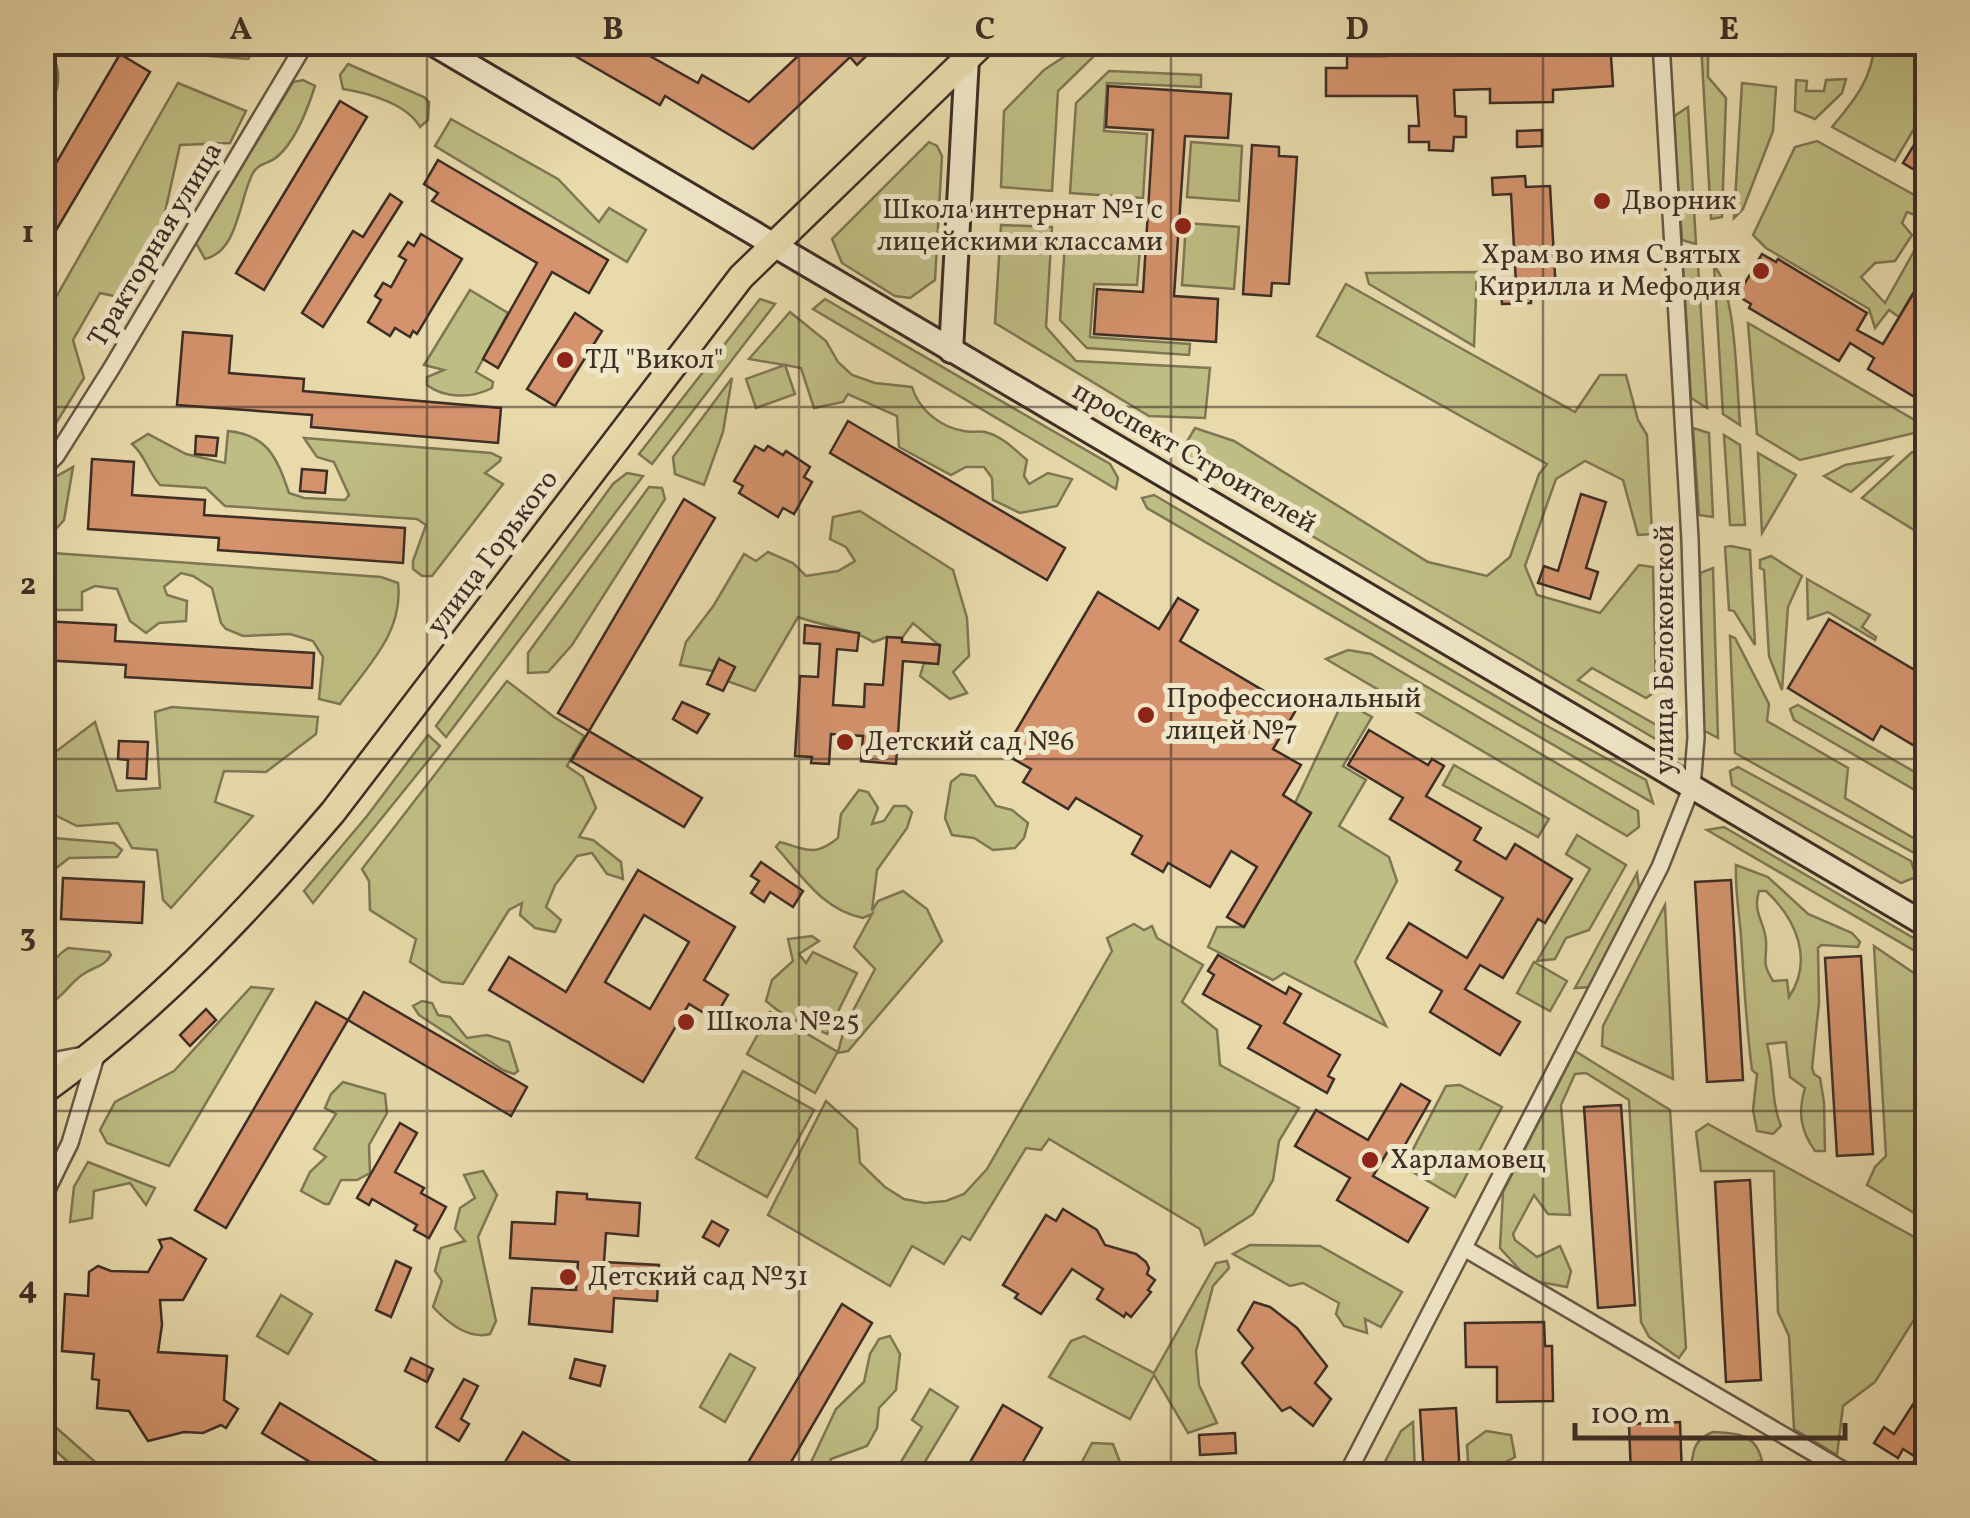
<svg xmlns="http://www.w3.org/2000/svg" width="1970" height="1518" viewBox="0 0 1970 1518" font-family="Vollkorn,serif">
<rect width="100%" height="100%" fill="#e8daab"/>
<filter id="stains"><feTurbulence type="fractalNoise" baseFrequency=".002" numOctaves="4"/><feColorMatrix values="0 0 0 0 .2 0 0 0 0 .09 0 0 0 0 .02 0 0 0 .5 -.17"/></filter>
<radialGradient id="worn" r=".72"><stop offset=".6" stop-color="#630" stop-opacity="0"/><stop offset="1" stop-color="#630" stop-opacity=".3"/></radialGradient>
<g fill="#bebd83" stroke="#7e7654" stroke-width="2.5" fill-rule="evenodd">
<path d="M 43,43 C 67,68 59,93 43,121 Z"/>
<path d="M 159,43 L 258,43 L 248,59 L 172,53 Z"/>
<path d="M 1085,43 L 1128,43 L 1164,56 L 1097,53 L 1058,91 L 1052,191 L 1001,187 L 1004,111 L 1044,70 Z"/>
<path d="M 1701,43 L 1708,43 L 1708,77 L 1726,98 L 1722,217 L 1711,219 Z"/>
<path d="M 1874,43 L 1927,43 L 1927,107 L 1895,161 L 1832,127 C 1853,102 1874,77 1874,43 Z"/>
<path d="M 348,64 L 424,97 L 429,102 L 428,120 L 420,127 C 407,104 369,93 343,89 L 340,75 Z"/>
<path d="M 1109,71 L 1201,75 L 1201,87 L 1107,83 L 1104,131 L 1147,134 L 1143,198 L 1070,193 L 1076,103 Z"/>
<path d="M 1846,79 L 1842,93 L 1815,119 L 1795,111 L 1796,80 L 1807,81 L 1806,91 L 1824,91 L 1826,80 Z"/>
<path d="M 303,80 L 315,86 C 308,108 296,140 278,156 C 270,164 259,162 253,173 C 239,198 239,251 205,259 L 196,243 L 293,82 Z"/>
<path d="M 178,83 L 246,111 L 230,143 L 180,145 L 154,261 L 128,299 L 100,293 L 73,340 L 84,378 L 53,428 L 43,426 L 43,320 Z"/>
<path d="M 1742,83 L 1776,87 L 1773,131 L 1743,209 L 1734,218 Z"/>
<path d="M 1688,107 L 1696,244 L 1682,240 L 1673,117 Z"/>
<path d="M 451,119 L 558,179 L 599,222 L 609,208 L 646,230 L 627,262 L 435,146 Z"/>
<path d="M 1817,141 L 1927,202 L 1915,215 L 1907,212 L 1902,223 L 1912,235 L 1895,261 L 1875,263 L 1861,277 L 1885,303 L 1927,228 L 1927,269 L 1899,317 L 1889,310 L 1875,328 L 1869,309 L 1766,248 L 1753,235 L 1795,147 Z"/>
<path d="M 929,142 L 937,146 L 942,156 L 935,280 L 910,298 L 895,296 L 842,263 L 832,239 Z"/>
<path d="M 1191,142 L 1242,146 L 1239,201 L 1187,197 Z"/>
<path d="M 1186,223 L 1239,227 L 1234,289 L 1182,285 Z"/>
<path d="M 1001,225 L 1052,227 L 1046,327 L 1076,361 L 1210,368 L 1205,418 L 1149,416 L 995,323 Z"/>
<path d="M 1065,243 L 1140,249 L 1137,285 L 1094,284 L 1090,337 L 1190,344 L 1189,355 L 1087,348 L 1060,320 Z"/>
<path d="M 1698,265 L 1707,408 L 1691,398 L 1683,266 Z"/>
<path d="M 1714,266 C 1736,288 1737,391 1740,425 L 1723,414 Z"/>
<path d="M 1477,272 L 1474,346 L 1369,284 L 1366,273 Z"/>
<path d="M 1346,284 L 1575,412 L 1600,375 L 1626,375 L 1638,420 L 1647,435 L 1652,534 L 1638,535 L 1623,480 L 1585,461 L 1556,479 L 1525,566 L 1537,595 L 1600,613 L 1639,565 L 1653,567 L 1656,691 L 1646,698 L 1592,668 L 1578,680 L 1658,726 L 1659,741 L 1197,468 L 1182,450 L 1195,428 L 1234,441 L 1428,562 L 1487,576 L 1510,557 L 1539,474 L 1547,464 L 1317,336 Z"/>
<path d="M 470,290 L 508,313 L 476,372 L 493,382 L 492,388 C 473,398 445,399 427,385 L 427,377 L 444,370 L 424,365 Z"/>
<path d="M 760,299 L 775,304 L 652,464 L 639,454 Z"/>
<path d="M 825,299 L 1110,464 L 1118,478 L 1116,489 L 813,309 Z"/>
<path d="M 790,312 L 826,341 L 838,362 L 852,375 L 875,383 L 912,387 C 919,410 940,427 964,431 C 972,433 980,430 988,433 C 1003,437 1015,450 1027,460 L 1024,476 L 1029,484 L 1048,473 L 1072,479 L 1057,506 L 1020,513 L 993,500 L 992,478 L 984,467 L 966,467 L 951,475 L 899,447 L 897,416 L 848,394 L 843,402 L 814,408 L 801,368 L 785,365 L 795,394 L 756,408 L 746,379 L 785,365 L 749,359 Z"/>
<path d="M 1748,323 L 1925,426 L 1923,431 L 1800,460 L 1757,434 Z"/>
<path d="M 732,378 L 723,432 L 704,485 L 675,474 L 673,457 Z"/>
<path d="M 1693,428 L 1709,433 L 1713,517 L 1699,515 Z"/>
<path d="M 228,431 C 268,435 277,458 289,493 L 304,498 L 345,500 L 349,495 L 334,462 L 317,457 L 304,438 L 491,453 L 501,458 L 500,461 L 485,473 L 503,484 L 432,576 L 422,576 L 413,569 L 413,561 L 426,525 L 417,519 L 225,506 L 206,488 L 160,485 C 148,472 146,456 132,444 L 148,434 L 186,454 L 225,463 Z"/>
<path d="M 1724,435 L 1740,445 L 1745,525 L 1730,525 Z"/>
<path d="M 1912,452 L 1927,461 L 1927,538 L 1862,498 Z"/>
<path d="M 1758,453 L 1796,475 L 1762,533 Z"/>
<path d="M 1891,457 L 1851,492 L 1824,476 L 1845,465 Z"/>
<path d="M 73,467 L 64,520 L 55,530 L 43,526 L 43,488 L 50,480 Z"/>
<path d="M 627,473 L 643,476 L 446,737 L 436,726 L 613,484 Z"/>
<path d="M 649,487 L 662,488 L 665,499 L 572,645 L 548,672 L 528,673 L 528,653 Z"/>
<path d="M 1154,495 L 1538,721 L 1646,780 L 1653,803 L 1147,508 L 1142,498 Z"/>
<path d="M 860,511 L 953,570 L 967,618 L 969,656 L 953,672 L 967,693 L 950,699 L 920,676 L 924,663 L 938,664 L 940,646 L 913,623 L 902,638 L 887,637 L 873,642 C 851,628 822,626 798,617 L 755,691 L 727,681 L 719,659 L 713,671 L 680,665 L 686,642 L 714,605 L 744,554 L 756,561 L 768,552 L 793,563 L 806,576 L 838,571 L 855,561 L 846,547 L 830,539 L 833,517 Z"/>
<path d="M 43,545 L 53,553 L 381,577 L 398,583 C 404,632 367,667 340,704 L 319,699 L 323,657 L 313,641 L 290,634 L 243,636 L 226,629 L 221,623 L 212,588 L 193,576 L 181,573 L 164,587 L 167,595 L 187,601 L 186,621 L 159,623 L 146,633 L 130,621 L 117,589 L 95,586 L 82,592 L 82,610 L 43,610 L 43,596 L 46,594 L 43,591 Z"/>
<path d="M 1731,546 L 1750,550 L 1755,645 L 1734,611 L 1729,610 L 1725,547 Z"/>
<path d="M 1771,556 L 1802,576 L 1788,607 L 1782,690 L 1769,656 L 1764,570 L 1760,568 L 1760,560 Z"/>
<path d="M 1713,568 L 1718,738 L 1703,730 L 1700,573 Z"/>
<path d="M 1807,579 L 1870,615 L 1862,627 L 1876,637 L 1875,640 L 1828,612 L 1808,619 Z"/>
<path d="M 1730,636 L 1735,638 L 1769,704 L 1767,721 L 1848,768 L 1845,798 L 1927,846 L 1925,859 L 1735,753 Z"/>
<path d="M 1348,650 L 1371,654 L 1638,811 L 1639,827 L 1627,836 L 1326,659 Z"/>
<path d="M 507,681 L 554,717 L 584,736 L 567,766 L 583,777 L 596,808 L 579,837 L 593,840 L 621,862 L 623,879 L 607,874 L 592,853 L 577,856 L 555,885 L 546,907 L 561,920 L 555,932 L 535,928 L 520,915 L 522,903 L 509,910 L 463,984 L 442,982 L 410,962 L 416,939 L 370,910 L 369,881 L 362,869 Z"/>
<path d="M 1343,701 L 1372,717 L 1343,766 L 1366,780 L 1339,826 L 1389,857 L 1397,881 L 1355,962 L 1386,1026 L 1284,973 L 1273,980 L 1208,947 L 1217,927 L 1244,927 L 1311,813 L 1295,803 Z"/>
<path d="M 1798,705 L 1927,779 L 1927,797 L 1794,720 L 1790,709 Z"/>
<path d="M 172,707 L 318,717 L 316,734 L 266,772 L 224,771 L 215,802 L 253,816 L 171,908 L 163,900 L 157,850 L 132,848 L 118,823 L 77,826 L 43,809 L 42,762 L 95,722 L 117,791 L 160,788 L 155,712 Z"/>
<path d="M 428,735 L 440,746 L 313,903 L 304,891 L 367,816 Z"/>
<path d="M 1454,765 L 1549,819 L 1538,837 L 1443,785 Z"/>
<path d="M 1738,767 L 1911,861 L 1916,877 L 1901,883 L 1732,785 L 1730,771 Z"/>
<path d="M 961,774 L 975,776 L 996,806 L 1012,810 L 1028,823 L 1024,838 L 1015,848 L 993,850 L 974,838 L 952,835 L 945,818 L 951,782 Z"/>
<path d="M 859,790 L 868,792 L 878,808 L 872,824 L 884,821 L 894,806 L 906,806 L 912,812 L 907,828 L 877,870 L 872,911 L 878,901 L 903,891 L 927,909 L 942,941 L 848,1051 L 837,1053 L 815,1093 L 747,1054 L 770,1012 L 838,1052 L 845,1026 L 875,969 L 854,947 L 872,914 L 863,918 C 823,910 803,877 776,847 L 780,842 C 808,850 814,857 838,838 L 841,814 Z"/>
<path d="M 1724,827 L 1927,946 L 1927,958 L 1707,830 Z"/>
<path d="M 1577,835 L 1626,865 L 1589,930 L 1566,938 L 1555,959 L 1537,961 L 1590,869 L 1566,854 Z"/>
<path d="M 53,838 L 114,843 L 122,850 L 117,857 L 69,858 L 50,873 L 43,874 L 43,842 Z"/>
<path d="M 1736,865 L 1768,877 L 1808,914 L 1852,933 L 1860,942 L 1858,947 L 1821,945 L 1818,948 L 1819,1003 L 1812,1068 L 1814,1074 L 1820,1078 L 1824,1102 L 1825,1151 L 1815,1151 C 1800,1130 1798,1112 1805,1088 L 1790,1077 L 1786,1042 L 1767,1044 C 1775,1072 1770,1099 1781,1126 L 1773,1134 L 1757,1131 L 1753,1110 L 1757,1074 L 1752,1070 C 1746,1025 1744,981 1741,936 C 1739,912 1735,890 1736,865 ZM 1759,891 L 1766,891 C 1796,919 1814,960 1789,997 L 1787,980 L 1773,981 C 1761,961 1767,962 1766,941 C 1765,922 1752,913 1759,891 Z"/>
<path d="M 1637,873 L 1639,888 L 1591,987 L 1575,988 Z"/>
<path d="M 1665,905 L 1673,1079 L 1602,1046 L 1603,1026 Z"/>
<path d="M 1134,924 L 1144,930 L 1152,926 L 1157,938 L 1203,965 L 1182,1002 L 1217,1030 L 1220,1065 L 1299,1108 L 1279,1141 L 1273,1180 L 1253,1214 L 1205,1245 L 1200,1229 L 1049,1139 L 1041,1150 L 1026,1148 L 970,1240 L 962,1236 L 944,1264 L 912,1246 L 890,1286 L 768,1215 L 826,1101 L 857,1129 L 860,1163 L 885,1187 L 904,1199 L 925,1203 L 946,1201 L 964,1194 L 987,1169 L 1112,951 L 1107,938 Z"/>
<path d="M 812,936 L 819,941 L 799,954 L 806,963 L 813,952 L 857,973 L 827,1034 C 803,1023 786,1019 766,1001 L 772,980 L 793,961 L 788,939 Z"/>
<path d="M 1874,946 L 1927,982 C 1927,996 1921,1008 1921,1021 C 1921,1061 1938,1188 1921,1217 L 1867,1185 L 1875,1167 L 1886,1156 Z"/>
<path d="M 68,948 L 109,952 L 111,955 C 103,968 94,966 82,975 C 70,983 64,996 49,1004 C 40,981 48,961 68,948 Z"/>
<path d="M 1534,962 L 1567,981 L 1550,1011 L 1517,993 Z"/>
<path d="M 251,987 L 273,989 L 169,1166 L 107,1143 L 100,1130 L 115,1102 L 174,1071 Z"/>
<path d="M 422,1001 L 432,1003 L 438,1015 L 450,1017 L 467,1038 L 487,1035 L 509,1042 L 518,1071 L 514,1074 L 503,1070 L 419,1015 L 413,1006 Z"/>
<path d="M 1575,1051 L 1670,1110 L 1686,1348 L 1679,1358 L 1649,1337 L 1641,1322 L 1629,1100 L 1586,1073 L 1575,1074 L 1561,1105 L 1570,1215 L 1548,1214 L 1534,1195 L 1513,1234 L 1515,1240 L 1537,1257 L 1560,1246 L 1571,1271 L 1567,1287 L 1529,1280 L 1500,1248 L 1503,1192 Z"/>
<path d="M 743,1071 L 814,1110 L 767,1197 L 696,1158 Z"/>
<path d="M 343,1082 L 385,1094 L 387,1113 L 369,1145 L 370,1173 L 357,1180 L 341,1180 L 329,1204 L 325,1204 L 301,1191 L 310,1172 L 326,1157 L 314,1149 L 336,1114 L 325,1108 L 331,1094 Z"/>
<path d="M 1460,1085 L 1502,1107 L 1455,1197 L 1411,1171 L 1408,1159 L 1446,1086 Z"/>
<path d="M 1708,1124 L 1927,1244 L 1927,1319 L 1915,1318 L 1875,1382 L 1843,1406 L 1837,1455 L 1794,1429 L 1789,1336 L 1778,1312 L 1774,1171 L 1701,1171 L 1696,1132 Z"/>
<path d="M 88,1162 L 155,1188 L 146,1205 L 130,1183 L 94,1191 L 92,1218 L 70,1222 L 74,1187 Z"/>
<path d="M 483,1171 L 497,1195 L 478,1237 L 496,1321 L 490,1334 C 468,1340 447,1322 433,1307 L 442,1281 L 435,1271 L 441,1248 L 465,1241 L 455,1229 L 460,1208 L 475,1198 L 464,1175 Z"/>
<path d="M 1250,1245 L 1320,1246 L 1402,1292 L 1381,1327 L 1365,1319 L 1367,1333 L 1344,1326 L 1336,1314 L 1339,1303 L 1303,1283 L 1290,1286 L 1233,1254 Z"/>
<path d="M 1227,1261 L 1229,1268 L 1213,1286 L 1196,1351 L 1199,1385 L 1217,1423 L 1188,1433 L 1154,1375 L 1130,1419 L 1049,1377 L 1071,1341 L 1084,1336 L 1154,1373 L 1216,1263 Z"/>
<path d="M 281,1295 L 312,1314 L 288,1354 L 257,1336 Z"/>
<path d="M 890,1336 L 900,1354 L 896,1390 L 879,1408 L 877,1428 L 867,1446 L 831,1459 L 826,1475 L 805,1475 L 836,1409 L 864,1382 L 870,1354 L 879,1339 Z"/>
<path d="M 730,1354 L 755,1368 L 725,1422 L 700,1407 Z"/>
<path d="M 930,1389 L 958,1407 L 917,1475 L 893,1475 L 922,1427 L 912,1420 Z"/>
<path d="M 42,1416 L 43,1416 L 110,1475 L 82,1475 L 43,1439 Z"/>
<path d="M 1413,1422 L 1415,1475 L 1378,1475 L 1401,1431 Z"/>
<path d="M 1486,1431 L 1511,1435 L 1515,1457 L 1487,1472 L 1487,1475 L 1469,1475 L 1467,1445 Z"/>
<path d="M 1713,1432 C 1738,1433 1756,1434 1762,1461 L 1728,1467 L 1720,1475 L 1690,1475 C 1693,1455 1691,1440 1713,1432 Z"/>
<path d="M 1092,1443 L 1113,1444 L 1123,1470 L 1121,1475 L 1075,1475 Z"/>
</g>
<g fill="#d4936d" stroke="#3d2e26" stroke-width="2.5" fill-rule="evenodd">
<path d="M 551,42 L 625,42 L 698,83 L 702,75 L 749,102 L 813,42 L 881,42 L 857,65 L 850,57 L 753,149 L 665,96 L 660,105 Z"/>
<path d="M 1386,42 L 1610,42 L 1613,86 L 1553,90 L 1553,102 L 1490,103 L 1490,89 L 1454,90 L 1455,116 L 1466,117 L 1466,137 L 1454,137 L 1453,151 L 1429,150 L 1429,142 L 1409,142 L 1409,126 L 1419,126 L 1417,96 L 1326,96 L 1326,68 L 1347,68 L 1347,56 L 1386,56 Z"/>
<path d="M 120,54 L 150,72 L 42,254 L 42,187 Z"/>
<path d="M 1108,86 L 1231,94 L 1228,138 L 1185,136 L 1174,296 L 1218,299 L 1216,342 L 1094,334 L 1097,289 L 1143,292 L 1153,130 L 1106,127 Z"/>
<path d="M 340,101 L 367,117 L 264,290 L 236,273 Z"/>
<path d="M 1928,122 L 1928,178 L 1903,163 Z"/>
<path d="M 1542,130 L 1542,146 L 1517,147 L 1517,131 Z"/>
<path d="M 1252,145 L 1279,147 L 1279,156 L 1297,157 L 1289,284 L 1272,283 L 1271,296 L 1243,294 Z"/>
<path d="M 438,160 L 608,260 L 589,293 L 552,272 L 498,368 L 483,359 L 537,263 L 432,201 L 438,193 L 424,184 Z"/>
<path d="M 1525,176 L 1526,187 L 1550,186 L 1556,293 L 1531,294 L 1531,303 L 1502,304 L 1501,285 L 1516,284 L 1511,194 L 1493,195 L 1492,178 Z"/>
<path d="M 390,194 L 402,202 L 323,327 L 302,313 L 353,231 L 363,237 Z"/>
<path d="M 421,234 L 462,259 L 417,334 L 413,331 L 410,337 L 395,328 L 390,336 L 368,322 L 381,300 L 375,296 L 383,283 L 391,287 L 406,260 L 399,256 L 408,242 L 414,246 Z"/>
<path d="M 1762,254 L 1776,262 L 1778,259 L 1867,313 L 1857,330 L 1883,344 L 1928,269 L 1928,365 L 1922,373 L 1928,376 L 1928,405 L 1868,369 L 1874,358 L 1850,343 L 1839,361 L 1749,308 L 1751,304 L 1733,293 L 1741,280 L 1745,283 Z"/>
<path d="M 575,313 L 602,331 L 555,406 L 527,389 Z"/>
<path d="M 183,332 L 232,336 L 229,373 L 304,379 L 303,391 L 501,408 L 498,443 L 311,427 L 312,415 L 177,405 Z"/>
<path d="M 848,421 L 1065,548 L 1047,580 L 830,453 Z"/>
<path d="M 196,436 L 218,438 L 216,456 L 195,454 Z"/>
<path d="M 755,446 L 764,451 L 768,446 L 783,455 L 786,451 L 810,467 L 804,477 L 812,482 L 794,514 L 783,508 L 778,517 L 739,493 L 743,486 L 734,481 Z"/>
<path d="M 92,459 L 134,462 L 132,495 L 205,500 L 204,515 L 405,528 L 403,563 L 218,550 L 219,538 L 88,529 Z"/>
<path d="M 302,469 L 327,471 L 325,493 L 300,491 Z"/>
<path d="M 1581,494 L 1606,502 L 1586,568 L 1598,572 L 1590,599 L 1538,583 L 1544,566 L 1558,571 Z"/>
<path d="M 684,499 L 715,518 L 589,731 L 702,798 L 684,827 L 571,761 L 589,731 L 558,713 Z"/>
<path d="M 1098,592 L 1159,629 L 1178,598 L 1198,610 L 1180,641 L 1296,710 L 1273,749 L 1301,765 L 1283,795 L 1311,813 L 1244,927 L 1227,917 L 1257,867 L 1231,851 L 1210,887 L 1168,863 L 1163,872 L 1132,854 L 1142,836 L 1076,798 L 1068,809 L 1023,782 L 1031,769 L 1003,753 Z"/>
<path d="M 1829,619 L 1928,678 L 1928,754 L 1881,726 L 1873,740 L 1788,688 Z"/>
<path d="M 42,621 L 116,625 L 115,641 L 314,653 L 312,688 L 125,677 L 126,665 L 42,660 Z"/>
<path d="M 805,625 L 859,633 L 857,651 L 837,649 L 833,705 L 864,707 L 865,684 L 883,685 L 887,637 L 902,638 L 902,642 L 940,645 L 938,664 L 903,661 L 896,764 L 861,761 L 863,736 L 831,734 L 829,764 L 811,763 L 812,757 L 795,756 L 800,676 L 818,677 L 820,644 L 804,643 Z"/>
<path d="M 719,659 L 735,667 L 723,691 L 707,684 Z"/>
<path d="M 682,702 L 709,714 L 697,733 L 673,719 Z"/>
<path d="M 1369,730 L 1428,765 L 1432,759 L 1444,766 L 1426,796 L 1481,828 L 1474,840 L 1506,859 L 1515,844 L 1572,879 L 1545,923 L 1538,919 L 1503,978 L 1480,965 L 1465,989 L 1520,1022 L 1500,1055 L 1430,1012 L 1442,991 L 1387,958 L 1409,923 L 1467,958 L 1503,898 L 1456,870 L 1461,862 L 1390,819 L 1403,798 L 1348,765 Z"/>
<path d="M 119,741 L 148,742 L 146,779 L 127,778 L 128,760 L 118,759 Z"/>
<path d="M 761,862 L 803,891 L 793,907 L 770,892 L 764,902 L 751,893 L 759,881 L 751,876 Z"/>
<path d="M 638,870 L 735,927 L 704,980 L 728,995 L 714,1019 L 689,1004 L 643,1082 L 489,990 L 509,957 L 566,992 ZM 644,915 L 689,942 L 650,1009 L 605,982 Z"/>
<path d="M 63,878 L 144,882 L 142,923 L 61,919 Z"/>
<path d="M 1731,880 L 1743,1080 L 1707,1082 L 1695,882 Z"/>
<path d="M 1218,955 L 1286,994 L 1289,987 L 1301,994 L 1284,1023 L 1340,1055 L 1328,1076 L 1334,1079 L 1327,1093 L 1248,1048 L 1261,1026 L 1203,994 L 1214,975 L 1208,971 Z"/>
<path d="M 1861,956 L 1873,1154 L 1837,1156 L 1825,958 Z"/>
<path d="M 364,992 L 527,1087 L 511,1116 L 348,1020 Z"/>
<path d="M 316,1002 L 348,1020 L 226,1228 L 195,1210 Z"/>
<path d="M 206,1009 L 216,1020 L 190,1046 L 180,1035 Z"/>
<path d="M 1401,1084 L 1430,1101 L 1398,1157 L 1388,1151 L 1373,1176 L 1428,1208 L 1408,1242 L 1337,1200 L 1350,1178 L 1295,1146 L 1316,1110 L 1368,1140 Z"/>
<path d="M 1621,1105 L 1635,1305 L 1598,1308 L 1584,1107 Z"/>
<path d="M 400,1123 L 417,1133 L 395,1172 L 424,1188 L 421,1193 L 446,1207 L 429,1238 L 414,1230 L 417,1225 L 372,1199 L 369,1205 L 357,1198 Z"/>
<path d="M 1750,1180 L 1761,1380 L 1726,1382 L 1715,1182 Z"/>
<path d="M 557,1192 L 587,1194 L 587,1199 L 640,1203 L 638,1236 L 606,1233 L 604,1262 L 659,1265 L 657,1301 L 614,1298 L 612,1332 L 529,1324 L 532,1288 L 576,1290 L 578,1262 L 510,1258 L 512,1222 L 555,1224 Z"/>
<path d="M 1063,1209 L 1097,1230 L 1105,1245 L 1136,1254 L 1146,1262 L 1149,1268 L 1147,1274 L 1155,1280 L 1148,1290 L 1151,1292 L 1131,1317 L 1126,1313 L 1124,1317 L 1097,1299 L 1103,1289 L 1072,1269 L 1041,1314 L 1015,1298 L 1018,1294 L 1003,1285 L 1046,1215 L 1056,1221 Z"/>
<path d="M 712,1221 L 728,1230 L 719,1246 L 703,1237 Z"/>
<path d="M 171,1238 L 206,1259 L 183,1300 L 160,1300 L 162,1325 L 158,1352 L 227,1356 L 224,1400 L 238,1409 L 226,1428 L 221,1425 L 203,1433 L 184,1432 L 148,1441 L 129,1411 L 97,1408 L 99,1380 L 92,1379 L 94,1354 L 62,1351 L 65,1294 L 88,1296 L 89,1272 L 98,1266 L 111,1271 L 148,1272 L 162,1247 L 159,1240 Z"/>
<path d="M 396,1261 L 411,1268 L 391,1317 L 376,1310 Z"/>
<path d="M 1254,1302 L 1270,1307 L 1297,1328 L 1327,1366 L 1315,1383 L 1331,1399 L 1313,1426 L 1290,1407 L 1282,1411 L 1242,1363 L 1253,1348 L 1238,1330 Z"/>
<path d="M 842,1304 L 872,1323 L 783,1476 L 740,1476 Z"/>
<path d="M 1544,1322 L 1545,1346 L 1552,1346 L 1553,1401 L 1497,1402 L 1497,1367 L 1466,1367 L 1465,1323 Z"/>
<path d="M 411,1358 L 433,1369 L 427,1382 L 405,1371 Z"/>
<path d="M 575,1359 L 605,1366 L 600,1386 L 570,1378 Z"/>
<path d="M 464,1379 L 478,1386 L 461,1419 L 469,1424 L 459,1441 L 436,1427 Z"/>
<path d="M 1928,1381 L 1928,1452 L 1922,1461 L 1903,1449 L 1898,1458 L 1874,1443 L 1884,1427 L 1894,1434 Z"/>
<path d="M 280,1403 L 401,1476 L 339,1476 L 329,1469 L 327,1472 L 285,1447 L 262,1433 Z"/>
<path d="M 1003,1405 L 1042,1428 L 1015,1476 L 962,1476 Z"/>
<path d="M 1456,1408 L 1460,1476 L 1424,1476 L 1420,1410 Z"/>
<path d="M 1680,1422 L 1682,1476 L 1631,1476 L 1629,1424 Z"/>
<path d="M 523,1432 L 559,1455 L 594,1476 L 526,1476 L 505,1462 Z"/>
<path d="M 1235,1433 L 1236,1453 L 1200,1455 L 1199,1435 Z"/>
</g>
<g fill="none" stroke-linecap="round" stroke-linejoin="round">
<defs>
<g id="minor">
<path d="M 42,470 L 56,456 L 111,369 L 306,42"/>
<path d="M 42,1063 L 83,1055"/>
<path d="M 42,1200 L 70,1143 L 96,1056"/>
<path d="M 1464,1248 L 1853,1476"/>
<path d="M 1346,1476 L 1660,867 L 1692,786 L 1696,738 L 1690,539 L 1661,42"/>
</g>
<g id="secondary">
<path d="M 430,42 L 1928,926"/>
<path d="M 951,351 L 967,58"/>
</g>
<path id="primary" d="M 42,1092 C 152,1013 246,914 333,812 L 741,277 L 984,42"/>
</defs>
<use href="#minor" stroke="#685947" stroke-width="20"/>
<use href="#secondary" stroke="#3d2e26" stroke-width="28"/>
<use href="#primary" stroke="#3d2e26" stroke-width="30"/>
<use href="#minor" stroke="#f0e7c8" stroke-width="15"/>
<use href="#secondary" stroke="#f0e7c8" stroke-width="22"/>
<use href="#primary" stroke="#e8daab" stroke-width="25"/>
</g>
<path fill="none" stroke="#3d2e26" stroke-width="2.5" stroke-opacity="0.55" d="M 427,42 L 427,1476M 799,42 L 799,1476M 1171,42 L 1171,1476M 1543,42 L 1543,1476M 42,407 L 1928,407M 42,759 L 1928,759M 42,1111 L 1928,1111"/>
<g fill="#8f2418" stroke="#f0e7c8" stroke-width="4">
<circle cx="1602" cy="201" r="10"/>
<circle cx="1183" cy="226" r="10"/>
<circle cx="1761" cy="271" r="10"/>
<circle cx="565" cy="360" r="10"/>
<circle cx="1146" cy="715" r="10"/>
<circle cx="845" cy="742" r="10"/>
<circle cx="686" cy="1022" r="10"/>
<circle cx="1370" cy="1160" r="10"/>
<circle cx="568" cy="1277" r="10"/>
</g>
<g text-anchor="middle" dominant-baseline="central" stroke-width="10" stroke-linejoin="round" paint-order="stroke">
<g font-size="28" fill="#3d2e26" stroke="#f0e7c8" text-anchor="start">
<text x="1622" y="201">Дворник</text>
<text x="1163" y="210" text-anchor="end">Школа интернат №1 с<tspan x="1163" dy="32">лицейскими классами</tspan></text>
<text x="1741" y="255" text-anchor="end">Храм во имя Святых<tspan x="1741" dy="32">Кирилла и Мефодия</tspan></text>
<text x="585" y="360">ТД "Викол"</text>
<text x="1166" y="699">Профессиональный<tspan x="1166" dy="32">лицей №7</tspan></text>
<text x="865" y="742">Детский сад №6</text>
<text x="706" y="1022">Школа №25</text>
<text x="1390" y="1160">Харламовец</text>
<text x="588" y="1277">Детский сад №31</text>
</g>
<g font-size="28" fill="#3d2e26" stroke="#f0e7c8">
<text transform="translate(156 245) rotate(-59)">Тракторная улица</text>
<text transform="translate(1194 458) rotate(30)">проспект Строителей</text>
<text transform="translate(493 553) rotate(-53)">улица Горького</text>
<text transform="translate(1665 650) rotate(-90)">улица Белоконской</text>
</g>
</g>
<rect width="1970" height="1518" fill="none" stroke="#e8daab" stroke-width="110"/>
<path d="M1575 1423v15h270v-15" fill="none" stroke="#3d2e26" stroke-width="5"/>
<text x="1590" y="1423" font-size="30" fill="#3d2e26" stroke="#f0e7c8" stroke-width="8" paint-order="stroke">100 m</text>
<rect x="55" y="55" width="1860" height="1408" fill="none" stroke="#3d2e26" stroke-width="4"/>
<g font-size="32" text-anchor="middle" font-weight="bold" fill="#3d2e26">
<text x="241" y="39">A</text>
<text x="613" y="39">B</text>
<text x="985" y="39">C</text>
<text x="1357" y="39">D</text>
<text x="1729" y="39">E</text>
<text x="28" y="242">1</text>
<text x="28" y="594">2</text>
<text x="28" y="946">3</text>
<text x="28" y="1298">4</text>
</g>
<rect width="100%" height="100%" filter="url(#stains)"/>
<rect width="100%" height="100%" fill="url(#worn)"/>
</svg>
